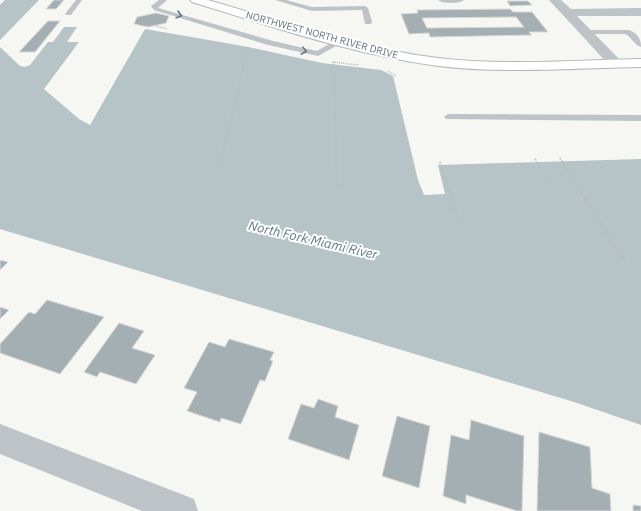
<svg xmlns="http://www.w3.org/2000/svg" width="641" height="511" viewBox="0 0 641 511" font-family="'IBM Plex Sans',sans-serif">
<rect width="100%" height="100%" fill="#f6f6f3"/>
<g fill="#b7c4c7">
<path d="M 5,0 L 39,0 L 0,40 L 0,5 Z"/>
<path d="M 64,27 L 77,27 L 67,42 L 79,42 L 44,89 L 79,119 L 90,125 L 145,29 L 243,46 L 322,63 L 381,70 L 393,76 L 418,180 L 424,195 L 445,194 L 438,165 L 641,159 L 641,425 L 574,402 L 0,229 L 0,47 L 20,66 L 25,67 L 30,65 L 48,42 L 53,42 Z"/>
</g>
<g fill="#a4afb3" stroke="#d8d8d6" fill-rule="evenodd">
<path d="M 54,0 L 64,0 L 56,9 L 46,9 Z"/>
<path d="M 507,1 L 528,1 L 532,5 L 510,6 Z"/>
<path d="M 510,9 L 513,12 L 532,12 L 548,32 L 529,32 L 532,35 L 430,37 L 429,33 L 409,34 L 401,14 L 418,13 L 417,10 ZM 516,17 L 524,27 L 427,28 L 422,18 Z"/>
<path d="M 156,13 L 169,16 L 166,23 L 148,27 L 134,24 L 137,17 Z"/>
<path d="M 48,21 L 60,21 L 35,52 L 19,52 Z"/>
<path d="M 0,260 L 8,262 L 0,270 Z"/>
<path d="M 47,300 L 104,317 L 60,374 L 0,353 L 0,344 L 29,312 L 35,314 Z"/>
<path d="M 0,307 L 9,310 L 0,319 Z"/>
<path d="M 119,323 L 144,331 L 132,348 L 155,355 L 136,384 L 100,372 L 97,377 L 84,372 Z"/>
<path d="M 229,339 L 274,352 L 270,360 L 273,361 L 265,381 L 260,380 L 241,424 L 221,418 L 220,422 L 187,411 L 197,392 L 184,388 L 209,342 L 225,347 Z"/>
<path d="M 318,399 L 338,406 L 335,417 L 359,425 L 349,460 L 288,439 L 301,404 L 314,408 Z"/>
<path d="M 397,416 L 430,426 L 419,488 L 382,476 Z"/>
<path d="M 471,420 L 524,436 L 522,511 L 517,511 L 466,495 L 466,504 L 443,496 L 451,435 L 469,440 Z"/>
<path d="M 539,432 L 590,447 L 592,488 L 610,494 L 611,511 L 537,511 Z"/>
<path d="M 633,505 L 641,506 L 641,511 L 633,511 Z"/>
</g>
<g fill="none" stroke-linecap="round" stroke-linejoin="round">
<defs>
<path id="secondary" d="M 190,0 L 208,0 C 284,22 359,48 438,58 C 505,66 573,60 641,59 L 641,67 C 574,68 505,74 438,66 C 354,55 273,27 192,2 Z"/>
</defs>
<use href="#secondary" stroke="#b0b7ba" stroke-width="2"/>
<g stroke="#b8bcbe" stroke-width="1.5" stroke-dasharray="1 1" stroke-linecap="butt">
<path d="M 156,26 L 167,29"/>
<path d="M 333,62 L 358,65"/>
<path d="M 333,62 L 334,83"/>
<path d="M 388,71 L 396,76"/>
<path d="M 239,83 L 247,50"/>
</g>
<g stroke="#b8bcbe" stroke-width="2" stroke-dasharray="1.5 1.5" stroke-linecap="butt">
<path d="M 334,82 L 337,188"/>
<path d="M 560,158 L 580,190"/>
<path d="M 535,159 L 549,184"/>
<path d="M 440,162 L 449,190"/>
<path d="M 220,165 L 240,82"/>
</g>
<g stroke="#b8bcbe" stroke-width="2.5" stroke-dasharray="2 2" stroke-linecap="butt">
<path d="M 449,189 L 461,227"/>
<path d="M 579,189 L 625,262"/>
</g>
<g fill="#bdc3c6" fill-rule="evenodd">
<path d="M 76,0 L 82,0 L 71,15 L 67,15 L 65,14 Z"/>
<path d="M 159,0 L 167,0 L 158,8 L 273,41 L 317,51 L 336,40 L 339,40 L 343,42 L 318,56 L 268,45 L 154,10 L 151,6 Z"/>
<path d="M 275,0 L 286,0 L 312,7 L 365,6 L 368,8 L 372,22 L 371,24 L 365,24 L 362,10 L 312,11 Z"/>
<path d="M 438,0 L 464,0 C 459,4 443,4 438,0 Z"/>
<path d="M 582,30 L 629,30 C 637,33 641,38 641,47 C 634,45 632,37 625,34 L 585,34 L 581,32 Z"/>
<path d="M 449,114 L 641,115 L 641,121 L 446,119 L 444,117 L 446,115 Z"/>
</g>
<g fill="#bdc3c6" fill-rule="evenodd">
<path d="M 549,0 L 561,0 L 571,9 L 641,8 L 641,16 L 577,16 L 620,60 L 622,63 L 620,66 L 615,67 L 610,66 Z"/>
<path d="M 0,424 L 194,499 L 198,511 L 142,511 L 0,454 Z"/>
</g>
<use href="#secondary" fill="#fff" fill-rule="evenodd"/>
</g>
<defs><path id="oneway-chevron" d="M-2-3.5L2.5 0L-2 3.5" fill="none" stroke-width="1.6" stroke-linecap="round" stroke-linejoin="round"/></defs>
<g stroke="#62757e">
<use href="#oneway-chevron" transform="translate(179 15) rotate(15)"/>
<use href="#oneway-chevron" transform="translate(304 51) rotate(14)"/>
</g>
<g text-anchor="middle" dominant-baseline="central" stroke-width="4" stroke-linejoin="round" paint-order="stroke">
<g font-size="10" fill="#62757e" stroke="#fff">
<text transform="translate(322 35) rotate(15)">NORTHWEST NORTH RIVER DRIVE</text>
</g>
<g font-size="13" font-style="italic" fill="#627b80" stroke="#fff">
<text transform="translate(313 240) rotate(13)">North Fork Miami River</text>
</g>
</g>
</svg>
